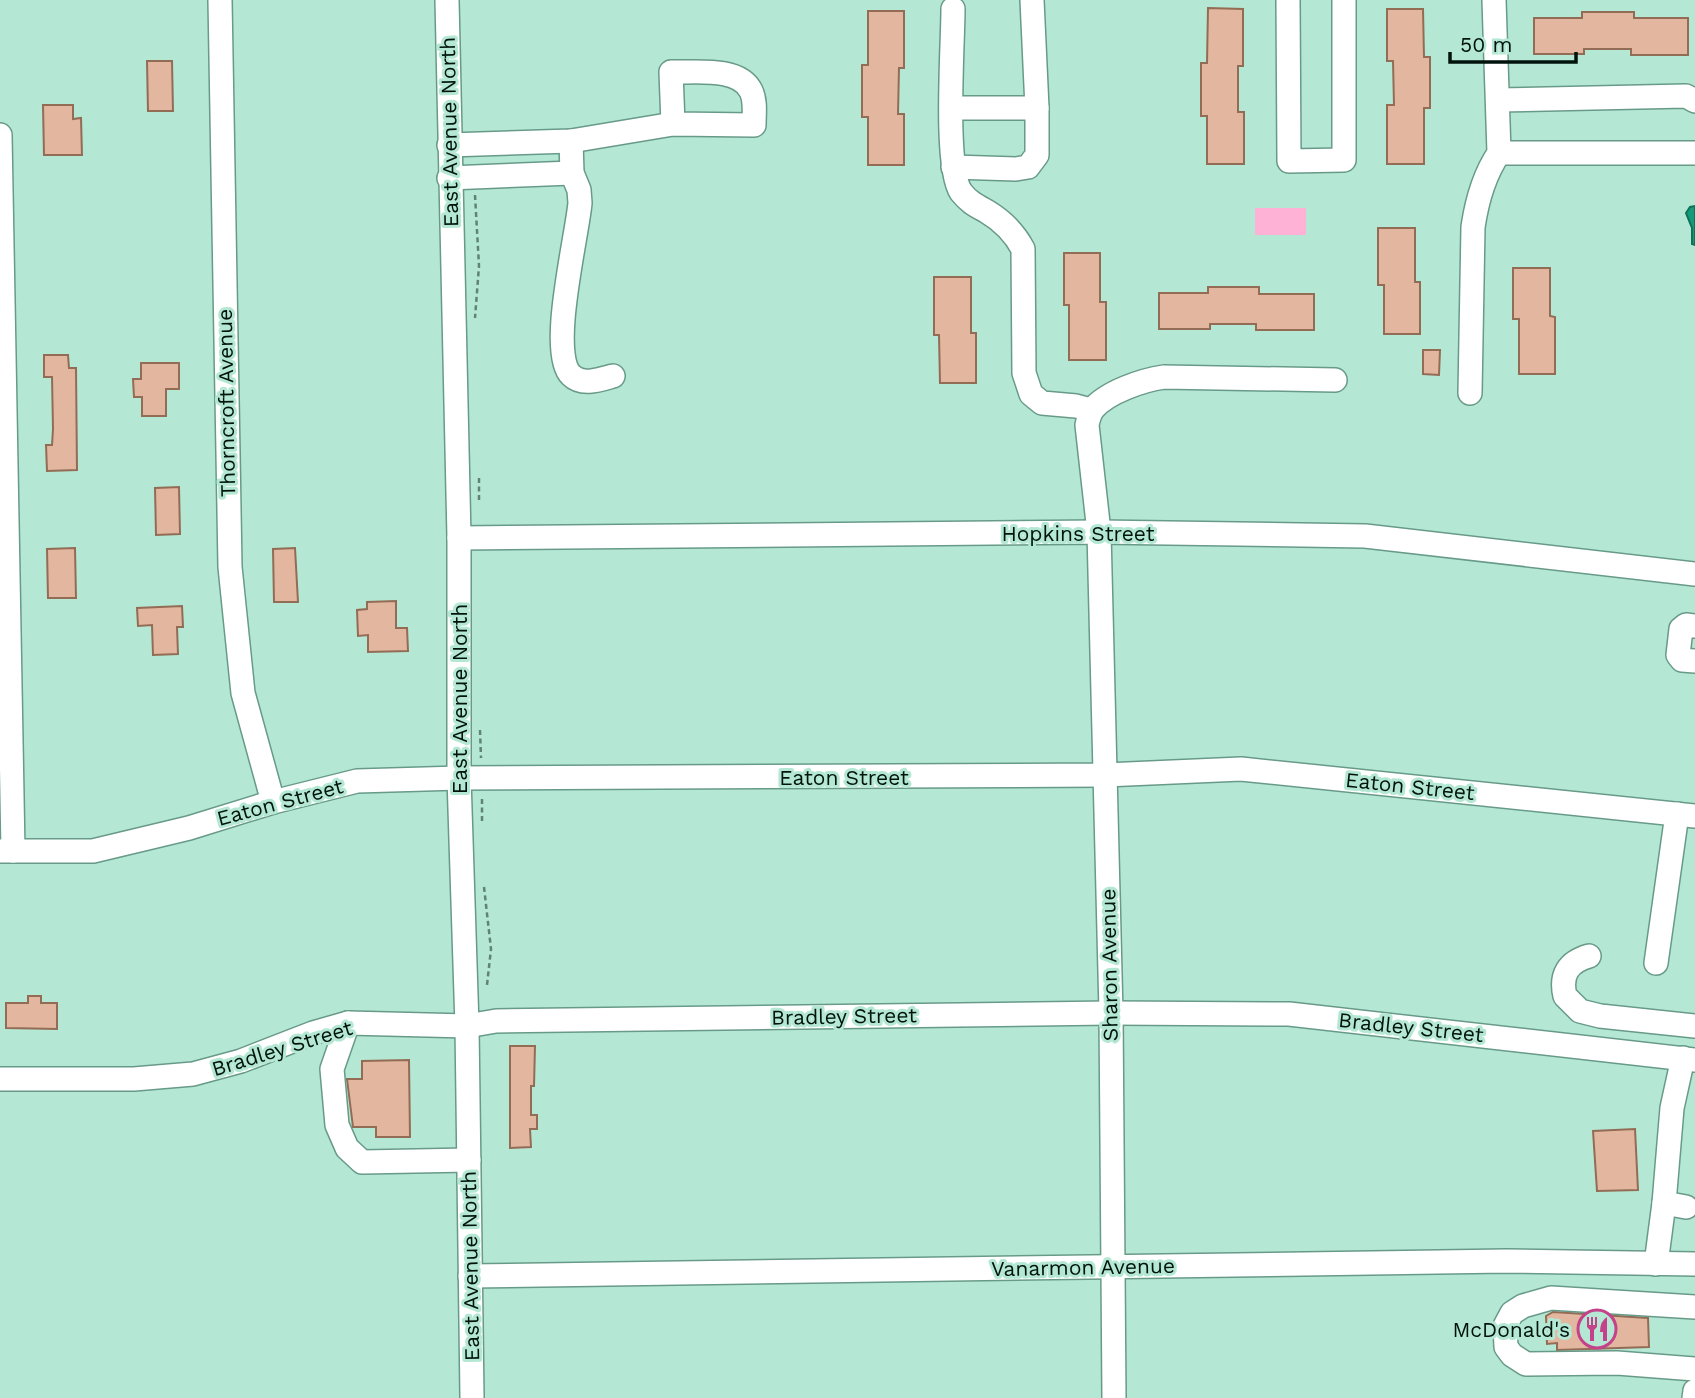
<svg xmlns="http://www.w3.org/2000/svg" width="1695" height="1398" viewBox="0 0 1695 1398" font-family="'Work Sans',sans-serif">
<rect width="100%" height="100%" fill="#b4e8d4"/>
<rect fill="#feb2d5" x="1255" y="208" width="51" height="27"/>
<path fill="#159b7a" stroke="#0f7259" stroke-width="2" d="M 1695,206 L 1695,245 L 1692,244 L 1692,228 L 1686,213 L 1690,207 Z"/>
<g fill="#e2b69f" stroke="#936c56" stroke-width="2">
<path d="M 1208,8 L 1243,9 L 1243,66 L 1238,66 L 1238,112 L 1244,112 L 1244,164 L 1207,164 L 1207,116 L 1201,116 L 1201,63 L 1207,63 Z"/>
<path d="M 1387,9 L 1423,9 L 1424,57 L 1430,57 L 1430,108 L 1424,108 L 1424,164 L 1387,164 L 1387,105 L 1394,105 L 1393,61 L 1387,61 Z"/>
<path d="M 868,11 L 904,11 L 904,68 L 899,68 L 898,114 L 904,114 L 904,165 L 868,165 L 868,117 L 862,117 L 862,65 L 868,65 Z"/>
<path d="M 1582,12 L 1634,12 L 1634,18 L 1688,18 L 1688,55 L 1631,55 L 1631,49 L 1584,49 L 1584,54 L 1534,54 L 1534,18 L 1582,18 Z"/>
<path d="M 147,61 L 172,61 L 173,111 L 148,111 Z"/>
<path d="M 43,105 L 73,105 L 73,119 L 81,118 L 82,155 L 44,155 Z"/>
<path d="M 1378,228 L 1415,228 L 1415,282 L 1420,282 L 1420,334 L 1384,334 L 1384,285 L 1378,285 Z"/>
<path d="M 1064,253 L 1100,253 L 1100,302 L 1106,302 L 1106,360 L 1069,360 L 1069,305 L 1064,305 Z"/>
<path d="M 1513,268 L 1550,268 L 1550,316 L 1555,317 L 1555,374 L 1519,374 L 1519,319 L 1513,319 Z"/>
<path d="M 934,277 L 971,277 L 971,333 L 976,333 L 976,383 L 940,383 L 939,335 L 934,335 Z"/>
<path d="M 1208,287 L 1259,287 L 1259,294 L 1314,294 L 1314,330 L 1256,330 L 1256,324 L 1210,324 L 1210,329 L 1159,329 L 1159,293 L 1208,293 Z"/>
<path d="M 1423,350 L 1440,350 L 1439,375 L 1423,374 Z"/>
<path d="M 44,355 L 68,355 L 69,368 L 76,368 L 77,470 L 47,471 L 46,445 L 52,445 L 53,429 L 52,377 L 44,377 Z"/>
<path d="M 141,363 L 179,363 L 179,389 L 166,389 L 166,416 L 142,416 L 142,397 L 134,397 L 133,379 L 141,379 Z"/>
<path d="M 179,487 L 180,534 L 156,535 L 155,488 Z"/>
<path d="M 75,548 L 76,598 L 48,598 L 47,549 Z"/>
<path d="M 295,548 L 298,602 L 274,602 L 273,549 Z"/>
<path d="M 396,601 L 396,628 L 407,628 L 408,651 L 368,652 L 368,635 L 358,636 L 357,610 L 367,609 L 367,602 Z"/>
<path d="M 182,606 L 183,627 L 177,627 L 178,654 L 153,655 L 152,625 L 138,626 L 137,608 Z"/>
<path d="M 28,996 L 41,996 L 41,1003 L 57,1003 L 57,1029 L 6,1028 L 6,1003 L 28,1003 Z"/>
<path d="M 510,1046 L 535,1046 L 534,1086 L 531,1086 L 531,1115 L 537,1115 L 537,1129 L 530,1129 L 531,1147 L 510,1148 Z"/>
<path d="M 409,1060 L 410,1137 L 376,1137 L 376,1127 L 353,1127 L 347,1079 L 362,1079 L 362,1061 Z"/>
<path d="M 1635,1129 L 1638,1190 L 1597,1191 L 1593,1131 Z"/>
<path d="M 1553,1312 L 1648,1318 L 1649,1347 L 1557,1350 L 1557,1343 L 1547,1344 L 1546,1316 Z"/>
</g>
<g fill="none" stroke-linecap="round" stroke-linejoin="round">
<defs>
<g id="minor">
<path d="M 220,0 L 230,567 L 243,693 L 273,802"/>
<path d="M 447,0 L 459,538 L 459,778 L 467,1026 L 472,1398"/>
<path d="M 1288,0 L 1289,161 L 1344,160 L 1344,0"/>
<path d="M 953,9 C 953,45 944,167 961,192 C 969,202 975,205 986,211 C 1003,221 1014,232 1023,249 L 1024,373 L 1031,394 L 1042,403 L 1076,406 L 1091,410"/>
<path d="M 1498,100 L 1686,96 L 1695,101"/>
<path d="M 952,108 L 1037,108 L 1032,0"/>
<path d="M 0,135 L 13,851"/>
<path d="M 571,141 L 572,173 L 579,190 L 580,203 C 577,237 548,353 571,375 C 582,386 599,380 613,376"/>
<path d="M 449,145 L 571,141 L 673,124 L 754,125 C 754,114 756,101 751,91 C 739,66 694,73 671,72 L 673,124"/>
<path d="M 1499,153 L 1695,153"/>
<path d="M 953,167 L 1016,169 L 1028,167 L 1037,155 L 1037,108"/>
<path d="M 449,178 L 572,173"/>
<path d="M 1470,393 L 1473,227 C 1477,200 1484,175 1499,153 L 1494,0"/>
<path d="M 459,538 L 1099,532 L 1365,536 L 1695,574"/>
<path d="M 1695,626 L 1686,625 L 1681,629 L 1678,655 L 1682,660 L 1695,661"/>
<path d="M 0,851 L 93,851 L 189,828 L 273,802 L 357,781 L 459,778 L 1105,775 L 1241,769 L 1695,816"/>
<path d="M 1589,956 C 1568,962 1560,975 1565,996 L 1580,1011 L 1600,1016 L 1695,1026"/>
<path d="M 1656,963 L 1677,814"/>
<path d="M 348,1023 L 332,1069 L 337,1125 L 347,1148 L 362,1162 L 469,1160"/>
<path d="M 1683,1058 L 1672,1108 L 1664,1203 L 1686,1207"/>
<path d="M 0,1079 L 134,1079 L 193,1074 L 241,1061 L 313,1033 L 348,1023 L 467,1026 L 496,1021 L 1111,1013 L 1289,1014 L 1695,1060"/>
<path d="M 1656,1264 L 1664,1203"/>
<path d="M 470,1276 L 1506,1261 L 1695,1264"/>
<path d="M 1695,1307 L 1551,1298 L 1523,1306 L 1512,1313 L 1505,1326 L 1506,1347 L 1512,1355 L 1526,1364 L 1617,1363 L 1695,1369"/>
<path d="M 1114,1398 L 1111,1013 L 1099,532 L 1087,425 C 1088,420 1090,413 1093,409 C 1107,392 1143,380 1164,377 L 1335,380"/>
<path d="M 1694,1398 L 1695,1391"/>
</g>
</defs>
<use href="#minor" stroke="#689a89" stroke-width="26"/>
<g stroke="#5f8376" stroke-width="2.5" stroke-dasharray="5 3.5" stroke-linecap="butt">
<path d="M 475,195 L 479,266 L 475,318"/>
<path d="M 479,478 L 479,500"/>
<path d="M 480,730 L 481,758"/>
<path d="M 482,821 L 482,796"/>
<path d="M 484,887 L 491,949 L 487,985"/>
</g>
<use href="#minor" stroke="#fff" stroke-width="23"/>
</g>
<defs>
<symbol id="restaurant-ring" viewBox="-11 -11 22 22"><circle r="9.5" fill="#b4e8d4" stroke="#c4428a" stroke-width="1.5"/><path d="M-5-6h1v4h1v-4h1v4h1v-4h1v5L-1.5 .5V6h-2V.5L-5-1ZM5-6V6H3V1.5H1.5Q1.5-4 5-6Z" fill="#c4428a"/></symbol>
</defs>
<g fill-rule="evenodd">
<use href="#restaurant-ring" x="1575" y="1307" width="44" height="44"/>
</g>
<g text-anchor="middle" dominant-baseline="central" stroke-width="6" stroke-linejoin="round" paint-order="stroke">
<g font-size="21" fill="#01130d" stroke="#b4e8d4">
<text transform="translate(449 132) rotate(-91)">East Avenue North</text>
<text transform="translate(226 403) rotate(-91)">Thorncroft Avenue</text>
<text x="1078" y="533">Hopkins Street</text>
<text transform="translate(459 699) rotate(-90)">East Avenue North</text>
<text x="844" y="777">Eaton Street</text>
<text transform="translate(1410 786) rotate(6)">Eaton Street</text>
<text transform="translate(280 802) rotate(-15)">Eaton Street</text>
<text transform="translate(1109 965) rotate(-91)">Sharon Avenue</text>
<text transform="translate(844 1016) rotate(-1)">Bradley Street</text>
<text transform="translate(1411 1027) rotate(6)">Bradley Street</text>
<text transform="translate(282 1048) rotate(-17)">Bradley Street</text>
<text transform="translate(470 1266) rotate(-91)">East Avenue North</text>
<text transform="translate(1083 1267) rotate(-1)">Vanarmon Avenue</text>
</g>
<g font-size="21" fill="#01130d" stroke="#b4e8d4" text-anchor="end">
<text x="1570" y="1329">McDonald's</text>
</g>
</g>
<path d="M1450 52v10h126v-10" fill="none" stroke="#01130d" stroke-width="3.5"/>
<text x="1460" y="52" font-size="21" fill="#01130d" stroke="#b4e8d4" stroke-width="5" paint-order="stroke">50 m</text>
</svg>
